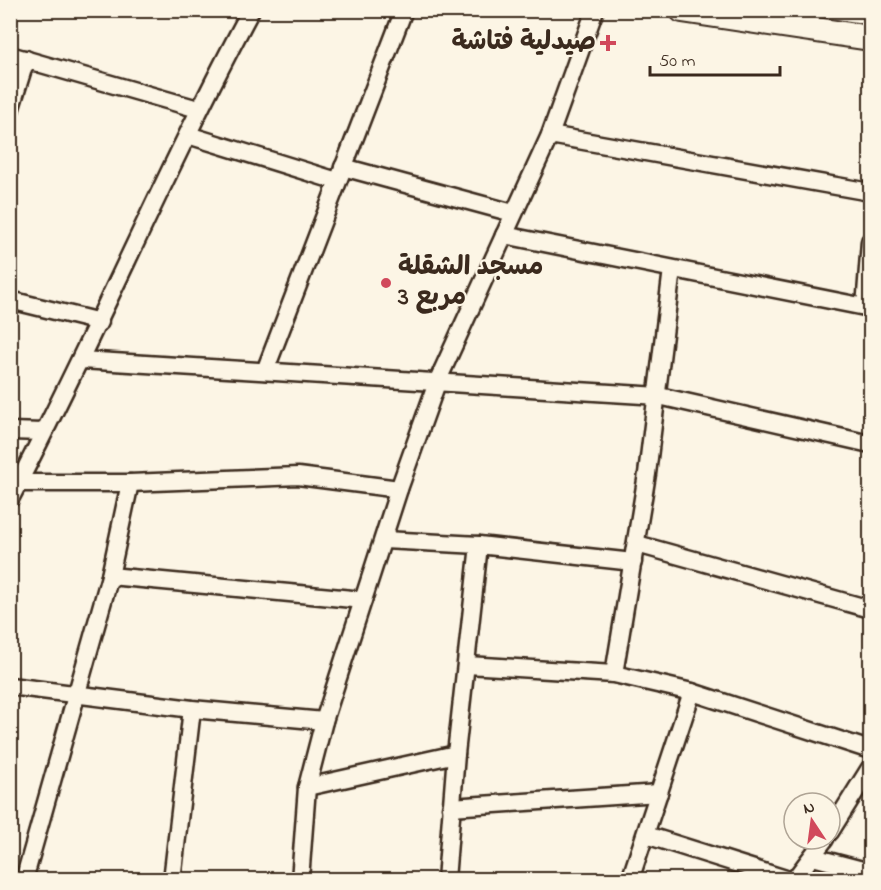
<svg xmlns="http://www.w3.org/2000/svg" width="881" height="890" viewBox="0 0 881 890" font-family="'Indie Flower','Playpen Sans Arabic',sans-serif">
<rect width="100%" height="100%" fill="#fcf5e5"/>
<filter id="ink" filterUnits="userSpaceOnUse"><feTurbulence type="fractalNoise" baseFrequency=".0167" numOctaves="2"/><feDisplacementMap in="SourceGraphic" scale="12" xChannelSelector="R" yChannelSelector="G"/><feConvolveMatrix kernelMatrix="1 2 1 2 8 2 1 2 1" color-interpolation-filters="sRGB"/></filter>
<g filter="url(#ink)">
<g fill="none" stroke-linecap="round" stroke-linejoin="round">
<defs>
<g id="street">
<path d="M 10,55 L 198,109"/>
<path d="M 10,111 L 26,59"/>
<path d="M 188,135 L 337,181"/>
<path d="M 550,135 L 870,192"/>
<path d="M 343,167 L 513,213"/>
<path d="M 504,235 L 870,308"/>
<path d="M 10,300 L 100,322"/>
<path d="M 865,307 L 870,241"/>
<path d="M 81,360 L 659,396 L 870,444"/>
<path d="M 265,371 L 404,10"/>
<path d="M 10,431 L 43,432"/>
<path d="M 19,483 L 130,483 L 298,476 L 399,489"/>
<path d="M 10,499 C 95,338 165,170 251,10"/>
<path d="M 384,540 L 479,545 L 633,562"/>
<path d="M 637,544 L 870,609"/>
<path d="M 110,576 L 363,600"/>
<path d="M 467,665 L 614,674 L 692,692 L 870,750"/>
<path d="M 614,674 L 647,474 L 672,269"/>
<path d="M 10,686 L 192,709 L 324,721"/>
<path d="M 307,787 L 456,754"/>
<path d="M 451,807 L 659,793"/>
<path d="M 830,832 L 870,768"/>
<path d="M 646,835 L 789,880"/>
<path d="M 813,857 L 870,872"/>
<path d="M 24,880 L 110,576 L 130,483"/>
<path d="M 172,880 L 192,709"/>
<path d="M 300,880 L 307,787 L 324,721 L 399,489 L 438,380 L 550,135 L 595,10"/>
<path d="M 446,880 L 456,754 L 479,545"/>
<path d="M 630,880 L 692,692"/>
<path d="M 794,880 L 825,839"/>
</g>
<path id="secondary" d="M 682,10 L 870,38"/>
</defs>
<use href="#street" stroke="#3b2a1e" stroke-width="21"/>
<use href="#secondary" stroke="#3b2a1e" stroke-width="28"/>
<use href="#street" stroke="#fcf5e5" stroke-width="16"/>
<use href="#secondary" stroke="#fcf5e5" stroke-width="24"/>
</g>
</g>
<g fill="#d1495b" stroke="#fcf5e5" stroke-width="2">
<path d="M605 34h6v6h6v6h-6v6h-6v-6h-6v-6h6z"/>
<circle cx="386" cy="283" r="6"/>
</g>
<g text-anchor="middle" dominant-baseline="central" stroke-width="4.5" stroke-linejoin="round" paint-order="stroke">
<g font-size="26" font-weight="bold" fill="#3b2a1e" stroke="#fcf5e5" text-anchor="end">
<text x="596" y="43">صيدلية فتاشة</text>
<text x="398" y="268" text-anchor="start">مسجد الشقلة<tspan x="398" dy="30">مربع 3</tspan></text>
</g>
</g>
<rect width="881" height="890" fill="none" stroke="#fcf5e5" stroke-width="36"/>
<rect x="18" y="18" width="845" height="854" fill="none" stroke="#3b2a1e" stroke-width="2" filter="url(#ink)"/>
<g transform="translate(812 821) rotate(347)"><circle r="28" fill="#fcf5e5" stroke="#afa495" stroke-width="1.5"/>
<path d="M0-4.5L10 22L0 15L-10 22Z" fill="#d1495b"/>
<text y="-9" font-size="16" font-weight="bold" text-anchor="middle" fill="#3b2a1e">N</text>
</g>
<path d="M650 66v9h130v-9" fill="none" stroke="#3b2a1e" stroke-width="3"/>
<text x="659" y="66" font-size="18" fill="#3b2a1e" stroke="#fcf5e5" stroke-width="4.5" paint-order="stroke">50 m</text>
</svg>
